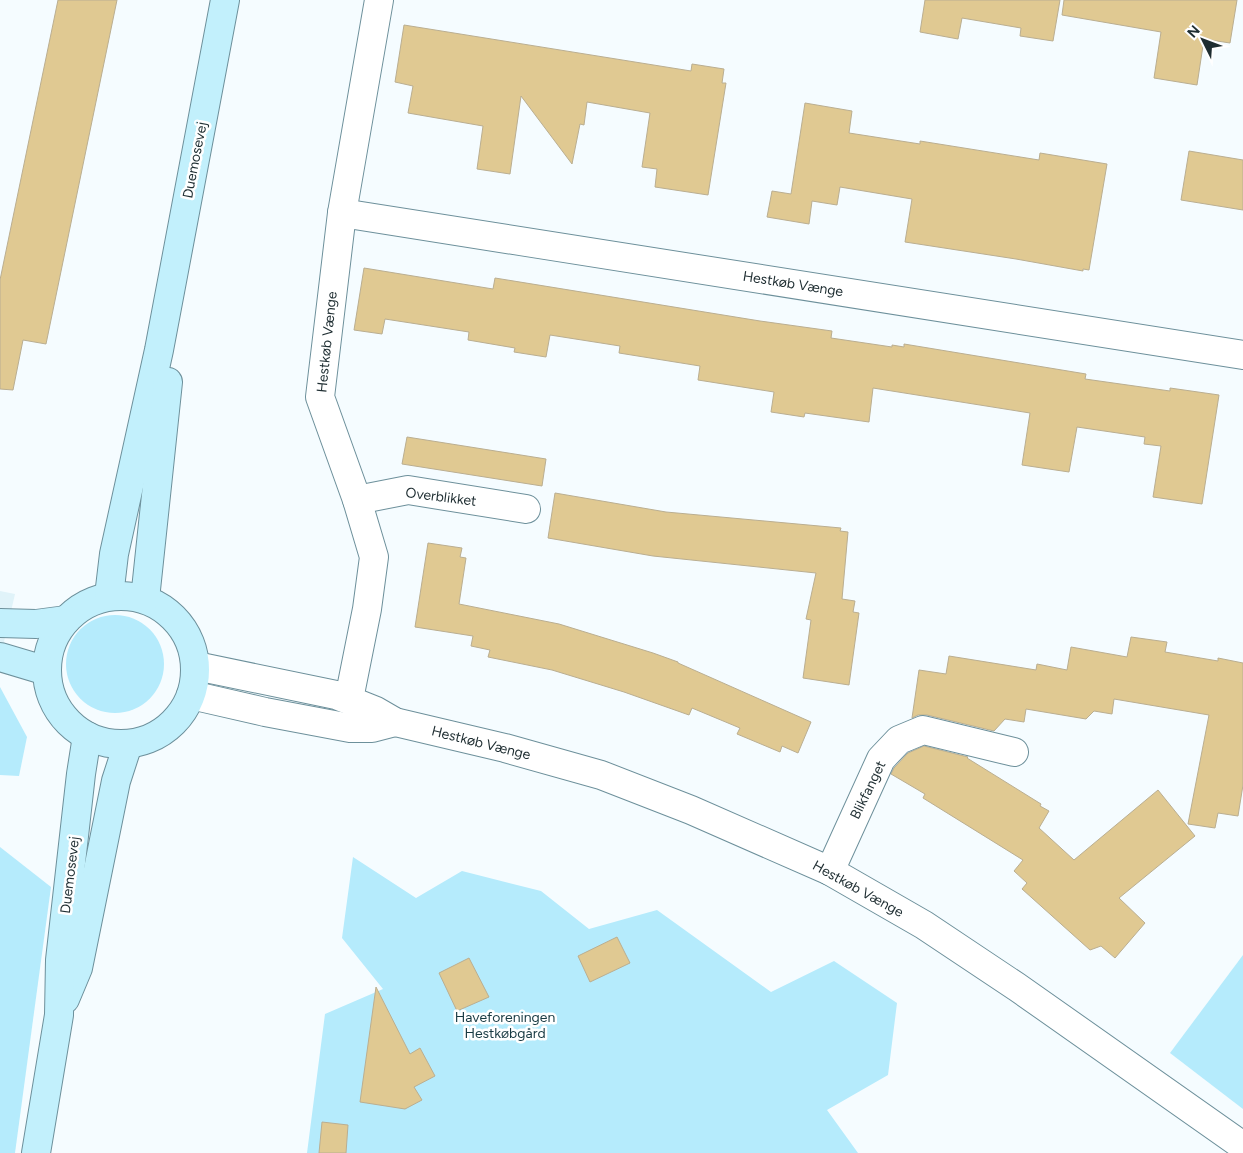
<svg xmlns="http://www.w3.org/2000/svg" width="1243" height="1153" viewBox="0 0 1243 1153" font-family="Figtree,sans-serif">
<rect width="100%" height="100%" fill="#f5fcff"/>
<path fill="#e0f3f9" d="M 0,591 L 15,594 L 0,659 Z"/>
<g fill="#b5ebfc">
<circle cx="115" cy="664" r="49"/>
<path d="M 0,687 L 27,737 L 19,776 L 0,775 Z"/>
<path d="M 0,847 L 51,887 L 15,1153 L 0,1153 Z"/>
<path d="M 353,857 L 416,898 L 462,871 L 541,891 L 589,929 L 657,910 L 771,992 L 834,961 L 897,1003 L 888,1075 L 827,1110 L 858,1153 L 307,1153 L 325,1014 L 383,989 L 342,938 Z"/>
<path d="M 1243,955 L 1243,1109 L 1170,1053 Z"/>
</g>
<g fill="#e0c992" stroke="#baae91">
<path d="M 58,0 L 117,0 L 46,344 L 23,340 L 13,390 L 0,389 L 0,280 Z"/>
<path d="M 925,0 L 1060,0 L 1053,41 L 1020,36 L 1021,28 L 962,18 L 958,39 L 920,32 Z"/>
<path d="M 1064,0 L 1237,0 L 1230,43 L 1204,39 L 1197,85 L 1154,78 L 1161,32 L 1062,15 Z"/>
<path d="M 404,25 L 691,71 L 692,64 L 724,69 L 722,83 L 726,83 L 708,195 L 655,187 L 657,169 L 642,167 L 650,113 L 587,102 L 584,125 L 580,124 L 572,164 L 521,96 L 510,174 L 477,169 L 483,126 L 408,113 L 413,86 L 395,82 Z"/>
<path d="M 805,103 L 852,111 L 849,133 L 920,144 L 920,141 L 1039,160 L 1040,153 L 1107,164 L 1089,270 L 1083,269 L 1083,271 L 1016,259 L 905,242 L 912,199 L 840,187 L 837,205 L 812,201 L 809,224 L 767,217 L 772,191 L 791,194 Z"/>
<path d="M 1189,151 L 1243,160 L 1243,210 L 1181,200 Z"/>
<path d="M 364,268 L 493,289 L 495,278 L 760,321 L 832,331 L 831,338 L 892,347 L 892,345 L 904,347 L 904,344 L 1086,374 L 1085,379 L 1170,391 L 1170,388 L 1219,395 L 1202,504 L 1153,497 L 1161,446 L 1144,444 L 1145,437 L 1077,427 L 1069,472 L 1022,465 L 1030,413 L 873,388 L 869,422 L 805,413 L 804,417 L 771,412 L 774,392 L 698,380 L 700,366 L 619,353 L 620,346 L 550,335 L 546,357 L 514,352 L 515,348 L 468,340 L 469,332 L 385,319 L 382,334 L 354,330 Z"/>
<path d="M 407,437 L 546,459 L 542,486 L 402,464 Z"/>
<path d="M 555,493 L 666,512 L 841,528 L 840,531 L 848,532 L 842,599 L 855,601 L 853,612 L 859,613 L 849,685 L 803,678 L 811,620 L 806,619 L 816,573 L 653,556 L 548,538 Z"/>
<path d="M 428,543 L 462,548 L 460,557 L 466,558 L 459,604 L 559,624 L 653,653 L 678,662 L 678,663 L 811,722 L 798,753 L 782,746 L 780,752 L 737,734 L 740,728 L 692,708 L 689,715 L 624,692 L 552,670 L 488,657 L 490,650 L 471,646 L 473,636 L 415,627 Z"/>
<path d="M 1131,637 L 1167,642 L 1165,652 L 1218,661 L 1218,658 L 1243,663 L 1243,785 L 1238,816 L 1218,813 L 1215,828 L 1188,824 L 1209,715 L 1114,699 L 1112,714 L 1094,711 L 1086,719 L 1026,709 L 1024,722 L 1005,719 L 994,731 L 927,715 L 918,715 L 912,718 L 919,670 L 946,674 L 949,656 L 1036,670 L 1037,664 L 1067,670 L 1071,647 L 1127,657 Z"/>
<path d="M 924,746 L 968,757 L 967,758 L 1041,804 L 1040,806 L 1049,811 L 1039,828 L 1074,860 L 1158,790 L 1195,836 L 1119,898 L 1145,923 L 1115,958 L 1101,946 L 1090,950 L 1022,889 L 1027,883 L 1014,871 L 1023,860 L 923,798 L 925,794 L 891,774 L 894,768 L 908,753 Z"/>
<path d="M 617,937 L 630,963 L 590,982 L 578,956 Z"/>
<path d="M 469,958 L 489,997 L 457,1011 L 439,973 Z"/>
<path d="M 376,987 L 410,1054 L 420,1048 L 435,1076 L 414,1087 L 422,1100 L 405,1109 L 360,1102 Z"/>
<path d="M 322,1122 L 348,1125 L 346,1153 L 319,1153 Z"/>
</g>
<g fill="none" stroke-linecap="round" stroke-linejoin="round">
<defs>
<g id="street">
<path d="M 342,213 L 1243,355"/>
<path d="M 357,500 L 408,490 L 526,509"/>
<path d="M 196,666 L 336,695 L 376,711 L 395,722 L 505,748 L 601,775 L 691,810 L 830,871 L 924,925 L 1017,987 L 1243,1146"/>
<path d="M 191,695 L 265,712 L 350,728 L 372,728 L 395,722"/>
<path d="M 349,699 L 367,609 L 374,557 L 357,500 L 320,397 L 342,213 L 379,0"/>
<path d="M 830,871 L 881,759 L 899,740 L 923,730 L 1014,752"/>
</g>
<g id="secondary">
<circle cx="121" cy="670" r="74"/>
<path d="M 109,596 L 114,554 L 159,350 L 225,0"/>
<path d="M 145,599 L 168,382"/>
<path d="M 0,623 L 36,624 L 66,620"/>
<path d="M 0,657 L 47,671"/>
<path d="M 65,999 L 78,968 L 116,781 L 128,744"/>
<path d="M 36,1153 L 59,1015 L 60,960 L 81,774 L 87,736"/>
</g>
</defs>
<use href="#street" stroke="#6d909b" stroke-width="30"/>
<use href="#secondary" stroke="#6d909b" stroke-width="30"/>
<use href="#street" stroke="#fff" stroke-width="28"/>
<use href="#secondary" stroke="#c2f0fc" stroke-width="28"/>
</g>
<g text-anchor="middle" dominant-baseline="central" stroke-width="5" stroke-linejoin="round" paint-order="stroke">
<g font-size="14" fill="#1e2d31" stroke="#fff">
<text transform="translate(195 160) rotate(-79)">Duemosevej</text>
<text transform="translate(793 284) rotate(9)">Hestkøb Vænge</text>
<text transform="translate(327 342) rotate(-84)">Hestkøb Vænge</text>
<text transform="translate(441 497) rotate(7)">Overblikket</text>
<text transform="translate(481 743) rotate(14)">Hestkøb Vænge</text>
<text transform="translate(868 790) rotate(-64)">Blikfanget</text>
<text transform="translate(70 875) rotate(-83)">Duemosevej</text>
<text transform="translate(858 889) rotate(29)">Hestkøb Vænge</text>
</g>
<g font-size="14" fill="#183a43" stroke="#fff">
<text x="505" y="1017">Haveforeningen<tspan x="505" dy="16">Hestkøbgård</tspan></text>
</g>
</g>
<g transform="translate(1203 40) rotate(312)" stroke="#ffffff" stroke-width="4" paint-order="stroke">
<path d="M0-4L9 19L0 12L-9 19Z" fill="#1e2d31"/>
<text y="-8" font-size="14" font-weight="bold" text-anchor="middle" fill="#1e2d31">N</text>
</g>
</svg>
